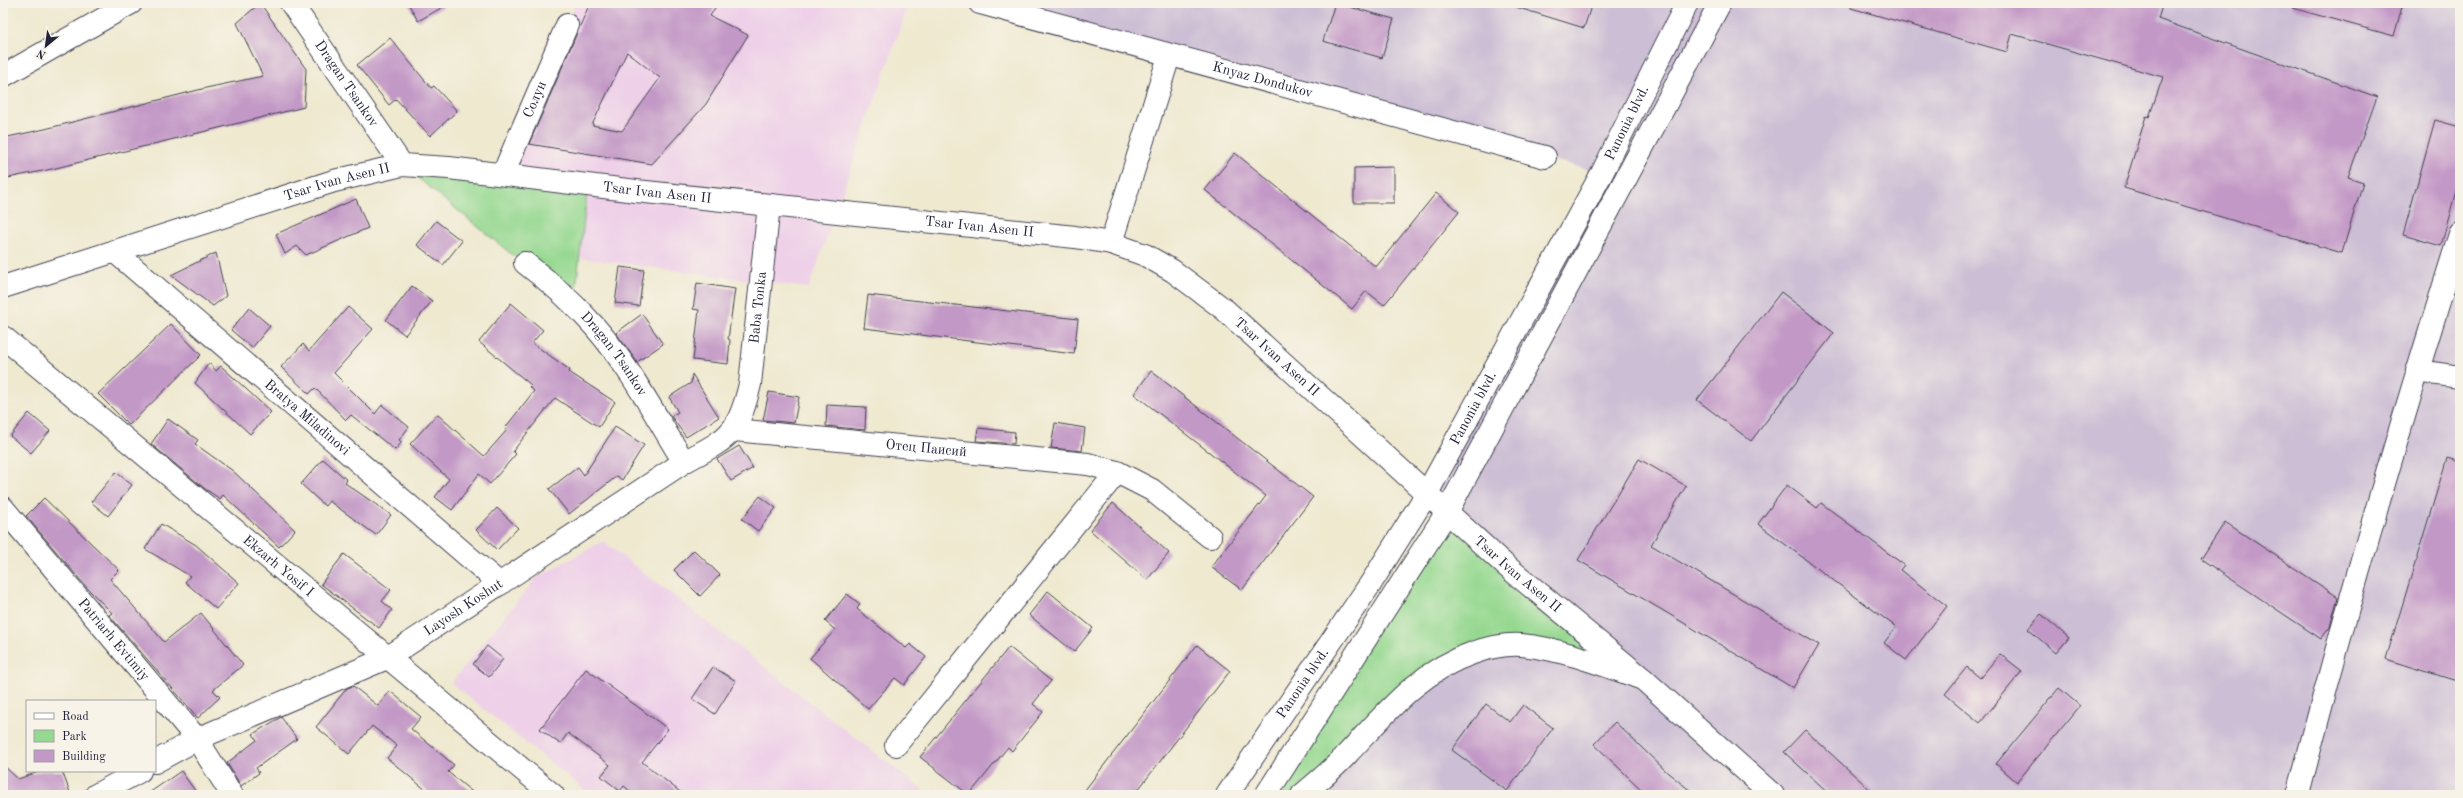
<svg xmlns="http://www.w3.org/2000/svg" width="2463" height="798" viewBox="0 0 2463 798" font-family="'Old Standard TT',serif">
<rect width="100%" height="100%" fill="#f7f3e8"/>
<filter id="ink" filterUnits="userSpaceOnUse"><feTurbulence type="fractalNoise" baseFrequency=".025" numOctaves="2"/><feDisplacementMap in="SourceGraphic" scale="8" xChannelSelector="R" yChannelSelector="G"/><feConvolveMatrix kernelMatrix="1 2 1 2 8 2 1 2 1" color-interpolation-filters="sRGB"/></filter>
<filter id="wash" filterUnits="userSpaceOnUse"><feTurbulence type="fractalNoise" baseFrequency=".012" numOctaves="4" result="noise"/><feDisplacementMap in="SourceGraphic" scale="16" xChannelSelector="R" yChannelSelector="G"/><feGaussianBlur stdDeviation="0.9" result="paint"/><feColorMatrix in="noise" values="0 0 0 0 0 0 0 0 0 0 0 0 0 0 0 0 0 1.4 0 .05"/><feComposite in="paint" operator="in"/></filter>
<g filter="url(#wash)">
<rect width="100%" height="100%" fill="#efe9d0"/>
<g fill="#eed0e8">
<path d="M 576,3 L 909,3 L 809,288 L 580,258 L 588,185 L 503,174 Z"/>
<path d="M 603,541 L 929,795 L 591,795 L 451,683 L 536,578 Z"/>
</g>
<path fill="#ccbed4" d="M 980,3 L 2460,3 L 2460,795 L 1302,795 L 1378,719 L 1487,648 L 1426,495 L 1601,173 Z"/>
<g fill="#95d890" stroke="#5c7d66">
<path d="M 402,165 L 588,185 L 574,305 Z"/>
<path d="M 1447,512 L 1643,679 L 1551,650 L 1456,659 L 1302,795 L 1266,795 Z"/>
</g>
<g id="blocks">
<g fill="#c298c6" fill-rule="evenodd">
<path d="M 260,3 L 306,69 L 304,107 L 52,169 L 3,179 L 3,138 L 45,129 L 206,88 L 263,76 L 237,23 Z"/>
<path d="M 408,3 L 450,3 L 418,21 Z"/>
<path d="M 590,3 L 718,3 L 710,16 L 748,35 L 706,104 L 652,164 L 529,144 ZM 627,52 L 660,78 L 622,131 L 592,125 Z"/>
<path d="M 1335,3 L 1394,19 L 1382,58 L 1323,41 Z"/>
<path d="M 1516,3 L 1592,3 L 1584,28 L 1516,7 Z"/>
<path d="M 1851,3 L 2163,3 L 2158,19 L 2377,97 L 2348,177 L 2363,182 L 2342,253 L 2124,188 L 2146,116 L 2149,117 L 2163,77 L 2012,34 L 2007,52 L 1851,8 Z"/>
<path d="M 2293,3 L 2403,3 L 2394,36 L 2292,8 Z"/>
<path d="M 390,38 L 431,88 L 434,86 L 457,111 L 430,136 L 396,99 L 389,105 L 357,65 Z"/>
<path d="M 2435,120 L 2460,127 L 2460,176 L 2441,246 L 2403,235 Z"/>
<path d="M 1235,153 L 1376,267 L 1436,193 L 1459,212 L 1384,305 L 1366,291 L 1352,309 L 1205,190 Z"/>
<path d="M 1394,167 L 1394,203 L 1354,203 L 1354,168 Z"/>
<path d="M 356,199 L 368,228 L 306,255 L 297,246 L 285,254 L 276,234 Z"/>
<path d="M 436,221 L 462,241 L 443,265 L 417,245 Z"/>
<path d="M 216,253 L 226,296 L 213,306 L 171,275 Z"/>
<path d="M 620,267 L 644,270 L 639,306 L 615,303 Z"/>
<path d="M 697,283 L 735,289 L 728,339 L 730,340 L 728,364 L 693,360 L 699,310 L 693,309 Z"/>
<path d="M 412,286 L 432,301 L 405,335 L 386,320 Z"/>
<path d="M 1781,292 L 1834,333 L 1751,441 L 1697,400 Z"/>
<path d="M 868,295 L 1078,319 L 1074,354 L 864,328 Z"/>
<path d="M 511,303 L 543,330 L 532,343 L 570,370 L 569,372 L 615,402 L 599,427 L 555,398 L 513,451 L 516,454 L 490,484 L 479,474 L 452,510 L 435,497 L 449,479 L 410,444 L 437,414 L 484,456 L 507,430 L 505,428 L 534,391 L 529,387 L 531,385 L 479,342 Z"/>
<path d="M 348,307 L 373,329 L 334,373 L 375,414 L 382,405 L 409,427 L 399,440 L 402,442 L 395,450 L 351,415 L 346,420 L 315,388 L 309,394 L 281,367 L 303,344 L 309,351 Z"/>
<path d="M 249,308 L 270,326 L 252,348 L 231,330 Z"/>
<path d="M 642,314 L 663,344 L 637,362 L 616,333 Z"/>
<path d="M 171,324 L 201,355 L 129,425 L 98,394 Z"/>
<path d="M 209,363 L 216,371 L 221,366 L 271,412 L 250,434 L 195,383 Z"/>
<path d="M 1151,371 L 1313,497 L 1242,590 L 1211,567 L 1266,496 L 1134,394 Z"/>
<path d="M 692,374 L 719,417 L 686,437 L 671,416 L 678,412 L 669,397 L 691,383 Z"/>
<path d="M 769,392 L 799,397 L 794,423 L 763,420 Z"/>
<path d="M 827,405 L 866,407 L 865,430 L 826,426 Z"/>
<path d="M 29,413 L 50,431 L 31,453 L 10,436 Z"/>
<path d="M 168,419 L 198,440 L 195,444 L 233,471 L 295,530 L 279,547 L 223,495 L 220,499 L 204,488 L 151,444 Z"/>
<path d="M 1055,423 L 1085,428 L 1082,451 L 1051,448 Z"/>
<path d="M 615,427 L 644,445 L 622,480 L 617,476 L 569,514 L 549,489 L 578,467 L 584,475 Z"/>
<path d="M 978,428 L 1015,432 L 1014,444 L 976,441 Z"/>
<path d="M 739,446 L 753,468 L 731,481 L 717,459 Z"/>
<path d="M 2447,458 L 2460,462 L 2460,682 L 2386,659 Z"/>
<path d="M 323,459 L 347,480 L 345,483 L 391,515 L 376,535 L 329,501 L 325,506 L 301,484 Z"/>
<path d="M 1639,459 L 1686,486 L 1651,545 L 1819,645 L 1793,688 L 1578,560 Z"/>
<path d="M 116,472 L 132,485 L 108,516 L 91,502 Z"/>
<path d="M 1787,485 L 1817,508 L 1821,503 L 1904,565 L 1900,570 L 1947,606 L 1906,660 L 1884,643 L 1896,627 L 1758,524 Z"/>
<path d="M 760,496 L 776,508 L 758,531 L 742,519 Z"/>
<path d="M 44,498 L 119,570 L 110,579 L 164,642 L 201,613 L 243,665 L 213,690 L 220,697 L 198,718 L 109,615 L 112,613 L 88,589 L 26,516 Z"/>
<path d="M 1113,503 L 1169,553 L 1147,580 L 1090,530 Z"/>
<path d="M 497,508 L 518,528 L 497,550 L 476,530 Z"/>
<path d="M 2225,522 L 2338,597 L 2330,627 L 2321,639 L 2201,559 Z"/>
<path d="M 161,524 L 196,545 L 239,583 L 216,609 L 185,582 L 190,576 L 145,549 Z"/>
<path d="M 694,550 L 720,575 L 700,596 L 674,570 Z"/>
<path d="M 344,554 L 391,590 L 382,601 L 392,610 L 379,628 L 321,584 Z"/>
<path d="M 1048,591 L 1093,628 L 1074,652 L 1029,615 Z"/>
<path d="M 847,594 L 860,604 L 857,609 L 906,648 L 910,644 L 926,657 L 904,685 L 895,678 L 868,709 L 810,658 L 835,630 L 825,621 Z"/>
<path d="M 2041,614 L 2069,638 L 2056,653 L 2028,629 Z"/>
<path d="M 1197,645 L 1230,671 L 1134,795 L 1081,795 Z"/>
<path d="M 487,646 L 503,659 L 489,677 L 473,664 Z"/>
<path d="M 1009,647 L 1051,681 L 1033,704 L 1043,712 L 1012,751 L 1008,747 L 969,795 L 920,757 Z"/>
<path d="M 2000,654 L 2022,671 L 1980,723 L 1945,694 L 1967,667 L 1980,678 Z"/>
<path d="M 713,667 L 736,681 L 715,714 L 692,699 Z"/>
<path d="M 586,669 L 668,729 L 642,762 L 684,795 L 635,795 L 624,786 L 620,791 L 601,776 L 610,765 L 568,733 L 560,744 L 540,729 Z"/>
<path d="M 353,686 L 378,706 L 390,691 L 421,717 L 411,729 L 454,765 L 448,772 L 476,795 L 432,795 L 387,758 L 397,746 L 372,726 L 349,754 L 316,727 L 347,688 Z"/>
<path d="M 2059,688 L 2080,706 L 2017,782 L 1996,764 Z"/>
<path d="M 1486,704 L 1510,722 L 1523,705 L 1553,728 L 1507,791 L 1452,750 Z"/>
<path d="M 281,717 L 297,739 L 256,768 L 259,773 L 241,786 L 227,763 L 257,740 L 253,734 Z"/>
<path d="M 1615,722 L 1668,773 L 1696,795 L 1647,795 L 1594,744 Z"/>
<path d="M 1805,730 L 1876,795 L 1831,795 L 1784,752 Z"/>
<path d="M 3,765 L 18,779 L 41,771 L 62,771 L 71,795 L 3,795 Z"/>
<path d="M 181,771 L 198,795 L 146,795 Z"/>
</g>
</g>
</g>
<g filter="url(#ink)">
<use href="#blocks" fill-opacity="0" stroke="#414051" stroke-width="1"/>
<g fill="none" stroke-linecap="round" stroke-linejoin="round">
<defs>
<g id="street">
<path id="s1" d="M 291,3 L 402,165"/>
<path id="s2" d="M 980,3 L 1545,157"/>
<path d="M 3,76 L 131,3"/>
<path id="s3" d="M 503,174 L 567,25"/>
<path d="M 1111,243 L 1169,56"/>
<path id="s4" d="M 114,251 L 500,584"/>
<path id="s5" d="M 525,263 C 550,282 574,303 595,327 C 630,367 656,417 684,462"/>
<path id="s6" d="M 3,287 L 334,181 L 402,165 L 449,168 L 636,191 L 1075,237 L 1111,243 L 1145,255 L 1173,271 L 1225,310 L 1447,512"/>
<path d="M 2417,371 L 2460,377"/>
<path id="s7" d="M 734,430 L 1088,464 L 1117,472 L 1152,490 L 1210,537"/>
<path id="s8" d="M 3,508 L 197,739 L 232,795"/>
<path d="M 896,745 L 1117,472"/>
<path id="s9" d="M 155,762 L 197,739 L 387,658 L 684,462 C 728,438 738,436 750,384 L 769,205"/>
<path d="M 96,795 L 140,771"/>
<path d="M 2298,795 C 2346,606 2402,419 2460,234"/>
</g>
<g id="secondary">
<path id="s10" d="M 3,337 L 553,795"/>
<path id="s11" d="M 1447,512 L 1505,565 L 1643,679 L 1773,795"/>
</g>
<g id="primary">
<path id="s12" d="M 1227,795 L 1371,583 L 1426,495 L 1602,173 L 1687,3"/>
<path d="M 1266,795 L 1447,512 L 1720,3"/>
<path d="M 1302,795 C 1318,781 1335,768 1349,752 C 1387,712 1419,671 1473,653 C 1487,648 1505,644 1521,645 C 1563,649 1603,665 1643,679"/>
</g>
</defs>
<use href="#street" stroke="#414051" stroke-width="24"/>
<use href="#secondary" stroke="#414051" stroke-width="24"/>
<use href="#primary" stroke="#414051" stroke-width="24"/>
<use href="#street" stroke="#fff" stroke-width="22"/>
<use href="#secondary" stroke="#fff" stroke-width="22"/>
<use href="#primary" stroke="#fff" stroke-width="22"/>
</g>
</g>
<g text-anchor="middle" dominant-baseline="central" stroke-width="4" stroke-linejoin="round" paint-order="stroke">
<g font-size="14" fill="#22223b" stroke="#f7f3e8">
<text stroke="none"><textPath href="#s2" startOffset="293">Knyaz Dondukov</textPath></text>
<text stroke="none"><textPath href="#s1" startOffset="98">Dragan Tsankov</textPath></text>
<text stroke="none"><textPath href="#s3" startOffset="81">Солун</textPath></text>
<text stroke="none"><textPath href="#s12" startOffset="783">Panonia blvd.</textPath></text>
<text stroke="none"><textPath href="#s6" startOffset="350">Tsar Ivan Asen II</textPath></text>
<text stroke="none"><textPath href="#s6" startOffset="674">Tsar Ivan Asen II</textPath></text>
<text stroke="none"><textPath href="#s6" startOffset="998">Tsar Ivan Asen II</textPath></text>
<text stroke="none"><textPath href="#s9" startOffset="795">Baba Tonka</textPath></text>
<text stroke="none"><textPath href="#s5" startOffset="128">Dragan Tsankov</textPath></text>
<text stroke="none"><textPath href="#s6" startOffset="1334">Tsar Ivan Asen II</textPath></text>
<text stroke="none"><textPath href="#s12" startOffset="459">Panonia blvd.</textPath></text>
<text stroke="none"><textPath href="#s4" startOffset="255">Bratya Miladinovi</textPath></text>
<text stroke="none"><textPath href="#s7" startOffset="193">Отец Паисий</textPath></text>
<text stroke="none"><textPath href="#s10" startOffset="358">Ekzarh Yosif I</textPath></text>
<text stroke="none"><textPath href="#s11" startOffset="94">Tsar Ivan Asen II</textPath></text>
<text stroke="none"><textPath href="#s9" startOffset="346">Layosh Koshut</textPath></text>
<text stroke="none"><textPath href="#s8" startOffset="172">Patriarh Evtimiy</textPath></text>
<text stroke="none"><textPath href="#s12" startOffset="135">Panonia blvd.</textPath></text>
</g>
</g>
<rect width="2463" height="798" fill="none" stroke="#f7f3e8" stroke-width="16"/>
<rect x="26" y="700" width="130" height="72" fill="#f7f3e8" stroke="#a29fa3"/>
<rect x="34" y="713" width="20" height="6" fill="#ffffff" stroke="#a29fa3"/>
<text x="62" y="720" font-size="12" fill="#22223b">Road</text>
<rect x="34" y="730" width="20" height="12" fill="#95d890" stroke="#a29fa3"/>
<text x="62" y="740" font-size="12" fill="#22223b">Park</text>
<rect x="34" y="750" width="20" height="12" fill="#c298c6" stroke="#a29fa3"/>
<text x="62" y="760" font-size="12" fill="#22223b">Building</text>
<g transform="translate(46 46) rotate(209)" stroke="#f7f3e8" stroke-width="3" paint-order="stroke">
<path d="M0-3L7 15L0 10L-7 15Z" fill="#22223b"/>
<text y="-6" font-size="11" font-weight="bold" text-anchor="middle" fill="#22223b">N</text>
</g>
</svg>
